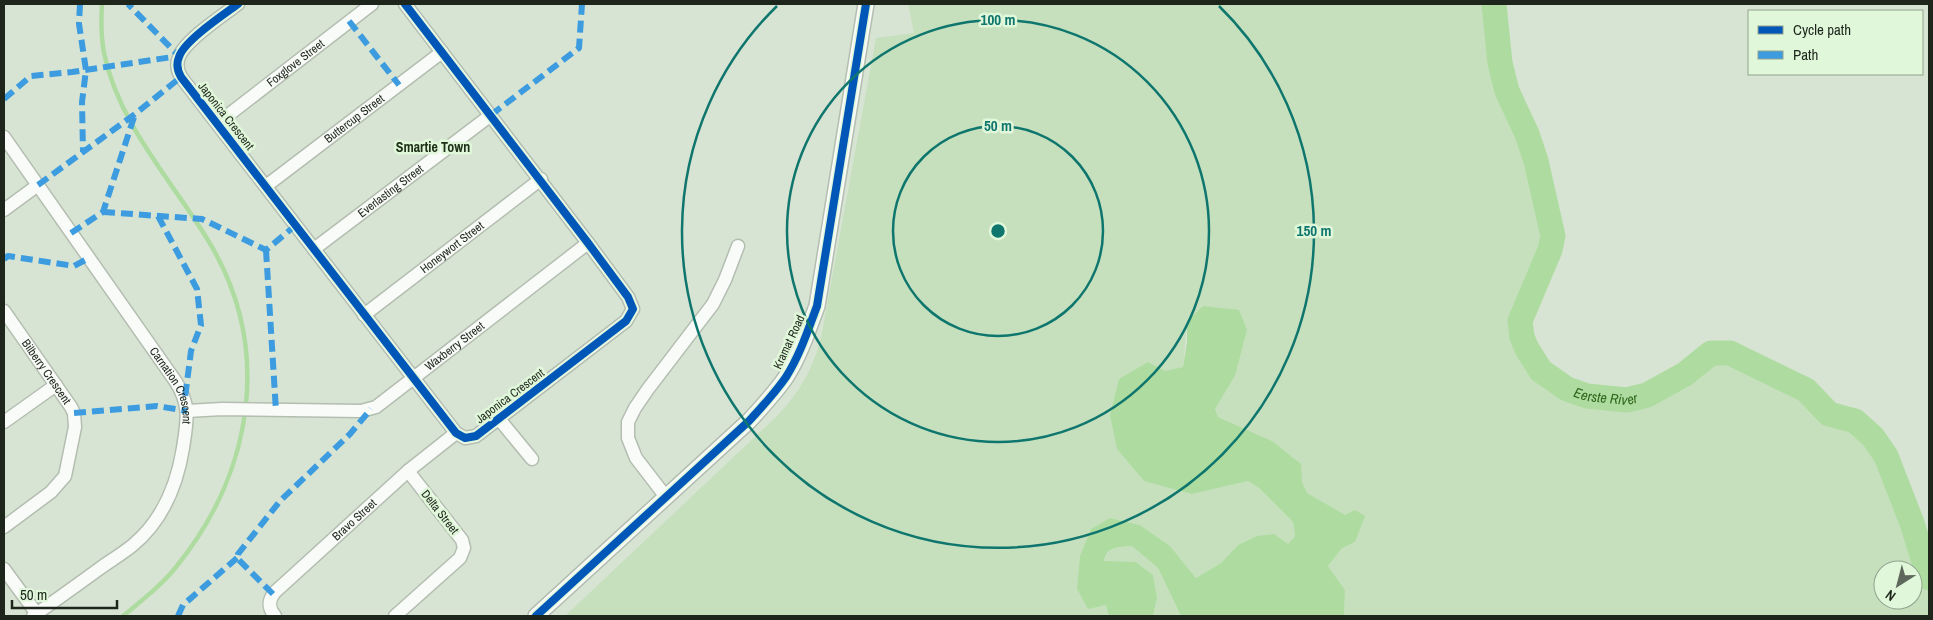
<svg xmlns="http://www.w3.org/2000/svg" width="1933" height="620" viewBox="0 0 1933 620" font-family="'Archivo Narrow',sans-serif">
<rect width="100%" height="100%" fill="#d7e4d3"/>
<g fill="#c6e0be" fill-rule="evenodd">
<path d="M 908,4 L 1494,4 L 1500,63 L 1507,91 L 1527,134 L 1536,161 L 1553,236 L 1550,250 L 1520,321 L 1522,337 L 1527,349 L 1541,371 L 1567,389 L 1587,396 L 1627,400 L 1647,395 L 1685,374 L 1711,353 L 1730,353 L 1806,390 L 1829,414 L 1855,421 L 1873,437 L 1886,456 L 1912,523 L 1929,578 L 1929,616 L 1344,616 L 1345,590 L 1328,566 L 1342,547 L 1355,542 L 1345,516 L 1307,493 L 1302,482 L 1272,441 L 1218,417 L 1215,409 L 1235,376 L 1187,321 L 1183,367 L 1165,371 L 1192,494 L 1248,481 L 1259,488 L 1293,522 L 1295,536 L 1288,544 L 1238,545 L 1221,563 L 1196,578 L 1170,546 L 1140,525 L 1110,518 L 1098,606 L 1107,605 L 1109,616 L 565,616 L 777,416 C 799,393 813,369 821,338 L 876,38 L 914,33 ZM 1883,570 L 1913,570 L 1913,600 L 1883,600 Z"/>
<path d="M 1132,546 L 1158,568 L 1181,616 L 1153,616 L 1157,598 L 1153,575 L 1136,562 L 1104,562 C 1108,546 1119,547 1132,546 Z"/>
</g>
<path fill="#aedca0" d="M 1203,306 L 1239,310 L 1247,330 L 1235,376 L 1215,409 L 1218,417 L 1272,441 L 1301,464 L 1302,482 L 1307,493 L 1345,515 L 1355,510 L 1365,516 L 1355,542 L 1342,548 L 1328,566 L 1345,590 L 1344,616 L 1181,616 L 1158,568 L 1132,546 C 1119,547 1107,546 1104,561 L 1136,562 L 1153,575 L 1157,598 L 1153,616 L 1109,616 L 1106,605 L 1088,609 L 1077,589 L 1080,556 L 1091,529 L 1110,518 L 1140,525 L 1170,546 L 1196,578 L 1221,563 L 1238,545 L 1257,536 L 1274,534 L 1288,544 L 1295,536 L 1293,522 L 1259,488 L 1248,481 L 1192,494 L 1144,481 L 1117,449 L 1110,415 L 1119,379 L 1148,362 L 1165,371 L 1183,367 L 1187,342 L 1187,321 Z"/>
<g fill="none" stroke-linecap="round" stroke-linejoin="round">
<path stroke="#aedca0" stroke-width="4.5" d="M 102,4 C 101,20 101,37 104,53 C 119,124 169,177 206,237 C 274,345 254,471 176,567 C 161,586 141,601 123,616"/>
<path stroke="#aedca0" stroke-width="25" id="s1" d="M 1494,4 L 1500,63 L 1507,91 L 1527,134 L 1536,161 L 1553,236 L 1550,250 L 1520,321 L 1522,337 L 1527,349 L 1541,371 L 1567,389 L 1587,396 L 1627,400 L 1647,395 L 1685,374 L 1711,353 L 1730,353 L 1806,390 L 1829,414 L 1855,421 L 1873,437 L 1886,456 L 1912,523 L 1929,578"/>
<defs>
<g id="minor">
<path d="M 238,4 C 223,15 184,41 179,57 C 176,64 177,70 181,77 L 456,433 L 465,438 L 476,436 L 626,321 L 633,309 L 628,297 L 588,243 L 405,4"/>
<path id="s2" d="M 218,123 L 372,4"/>
<path id="s3" d="M 4,137 L 176,382 C 191,406 187,421 183,448 C 177,485 163,520 133,545 C 122,554 110,561 99,569 C 77,585 55,601 33,616"/>
<path id="s4" d="M 266,186 L 442,52"/>
<path d="M 4,210 L 38,185"/>
<path id="s5" d="M 314,249 L 491,115"/>
<path id="s6" d="M 4,311 L 71,407 L 74,413 L 75,427 L 65,476 L 51,492 L 4,527"/>
<path id="s7" d="M 364,315 L 541,179"/>
<path id="s8" d="M 187,411 L 222,409 L 361,411 L 376,407 L 588,243"/>
<path d="M 499,419 L 532,459"/>
<path d="M 4,422 L 56,385"/>
<path d="M 666,497 L 636,458 L 628,438 L 628,422 L 635,408 L 648,389 L 713,304 L 725,280 L 738,246"/>
<path d="M 4,569 L 37,614"/>
<path id="s9" d="M 275,616 C 268,608 268,600 275,592 L 408,471 L 456,433"/>
<path d="M 395,616 L 460,558 L 464,548 L 462,540 L 408,471"/>
</g>
<path id="tertiary" d="M 536,616 L 749,421 C 762,407 775,393 786,377 C 800,355 808,330 817,306 L 866,4"/>
</defs>
<use href="#minor" stroke="#b3bdb0" stroke-width="15"/>
<use href="#tertiary" stroke="#b3bdb0" stroke-width="18"/>
<use href="#minor" stroke="#f9fbf8" stroke-width="12"/>
<use href="#tertiary" stroke="#f9fbf8" stroke-width="15"/>
<g stroke="#3c9cdf" stroke-width="6" stroke-dasharray="12 6" stroke-linecap="butt">
<path d="M 80,4 L 79,24 L 86,70 L 82,102 L 83,152"/>
<path d="M 349,21 L 399,85"/>
<path d="M 4,99 L 31,76 L 72,72 L 179,56 L 128,4"/>
<path d="M 491,115 L 579,48 L 582,4"/>
<path d="M 38,185 L 135,114 L 181,77"/>
<path d="M 103,212 L 202,219 L 266,250 L 296,225"/>
<path d="M 158,216 L 197,289 L 201,325 L 191,351 L 185,398"/>
<path d="M 71,233 L 103,212 L 135,114"/>
<path d="M 266,250 L 276,411"/>
<path d="M 4,259 L 8,256 L 74,266 L 89,258"/>
<path d="M 74,413 L 157,406 L 187,411"/>
<path d="M 273,594 L 237,558 L 238,554 L 280,501 L 350,434 L 371,409"/>
<path d="M 178,616 L 183,605 L 237,558"/>
</g>
<defs>
<g id="cycleway">
<path d="M 238,4 C 223,15 184,41 179,57 C 176,64 177,70 181,77 L 456,433 L 465,438 L 476,436 L 626,321 L 633,309 L 628,297 L 588,243 L 405,4"/>
<path d="M 536,616 L 749,421 C 762,407 775,393 786,377 C 800,355 808,330 817,306 L 866,4"/>
</g>
</defs>
<use href="#cycleway" stroke="#e0f7da" stroke-width="11"/>
<use href="#cycleway" stroke="#0057b8" stroke-width="8"/>
</g>
<g fill="none" stroke="#0f766e" stroke-width="2.5">
<circle cx="998" cy="231" r="105"/>
<circle cx="998" cy="231" r="211"/>
<path d="M1219 6A316 316 0 1 1 777 6"/>
</g>
<g text-anchor="middle" dominant-baseline="central" stroke-width="5" stroke-linejoin="round" paint-order="stroke">
<g font-size="12" fill="#1e261c" stroke="#e0f7da">
<text stroke="none"><textPath href="#s2" startOffset="98">Foxglove Street</textPath></text>
<text transform="translate(226 116) rotate(52)">Japonica Crescent</text>
<text stroke="none"><textPath href="#s4" startOffset="111">Buttercup Street</textPath></text>
<text stroke="none"><textPath href="#s5" startOffset="96">Everlasting Street</textPath></text>
<text stroke="none"><textPath href="#s7" startOffset="111">Honeywort Street</textPath></text>
<text transform="translate(789 342) rotate(-65)">Kramat Road</text>
<text stroke="none"><textPath href="#s8" startOffset="289">Waxberry Street</textPath></text>
<text stroke="none"><textPath href="#s6" startOffset="74">Bilberry Crescent</textPath></text>
<text stroke="none"><textPath href="#s3" startOffset="301">Carnation Crescent</textPath></text>
<text transform="translate(510 396) rotate(-37)">Japonica Crescent</text>
<text transform="translate(440 512) rotate(52)">Delta Street</text>
<text stroke="none"><textPath href="#s9" startOffset="134">Bravo Street</textPath></text>
</g>
<g font-size="14" font-weight="bold" fill="#20311a" stroke="#e0f7da">
<text x="433" y="147">Smartie Town</text>
</g>
<g font-size="14" font-style="italic" fill="#2e661a" stroke="#e0f7da">
<text stroke="none"><textPath href="#s1" startOffset="459">Eerste River</textPath></text>
</g>
</g>
<circle cx="998" cy="231" r="8" fill="#0f766e" stroke="#e0f7da" stroke-width="2.5"/>
<g font-size="15" text-anchor="middle" font-weight="bold" fill="#0f766e" stroke="#e0f7da" stroke-width="5" stroke-linejoin="round" paint-order="stroke">
<text x="998" y="25">100 m</text>
<text x="998" y="131">50 m</text>
<text x="1314" y="236">150 m</text>
</g>
<rect width="1933" height="620" fill="none" stroke="#1e261c" stroke-width="10"/>
<rect x="1748" y="10" width="175" height="65" fill="#e0f7da" stroke="#92a38e"/>
<rect x="1758" y="26" width="25" height="8" fill="#0057b8" stroke="#92a38e"/>
<text x="1793" y="35" font-size="15" fill="#1e261c">Cycle path</text>
<rect x="1758" y="51" width="25" height="8" fill="#3c9cdf" stroke="#92a38e"/>
<text x="1793" y="60" font-size="15" fill="#1e261c">Path</text>
<g transform="translate(1898 585) rotate(216)"><circle r="24" fill="#e0f7da" stroke="#92a38e"/>
<path d="M0-4L9 19L0 12L-9 19Z" fill="#5f685c"/>
<text y="-8" font-size="14" font-weight="bold" text-anchor="middle" fill="#1e261c">N</text>
</g>
<path d="M12 600v8h105v-8" fill="none" stroke="#1e261c" stroke-width="2.5"/>
<text x="20" y="600" font-size="15" fill="#1e261c" stroke="#e0f7da" stroke-width="4" paint-order="stroke">50 m</text>
</svg>
